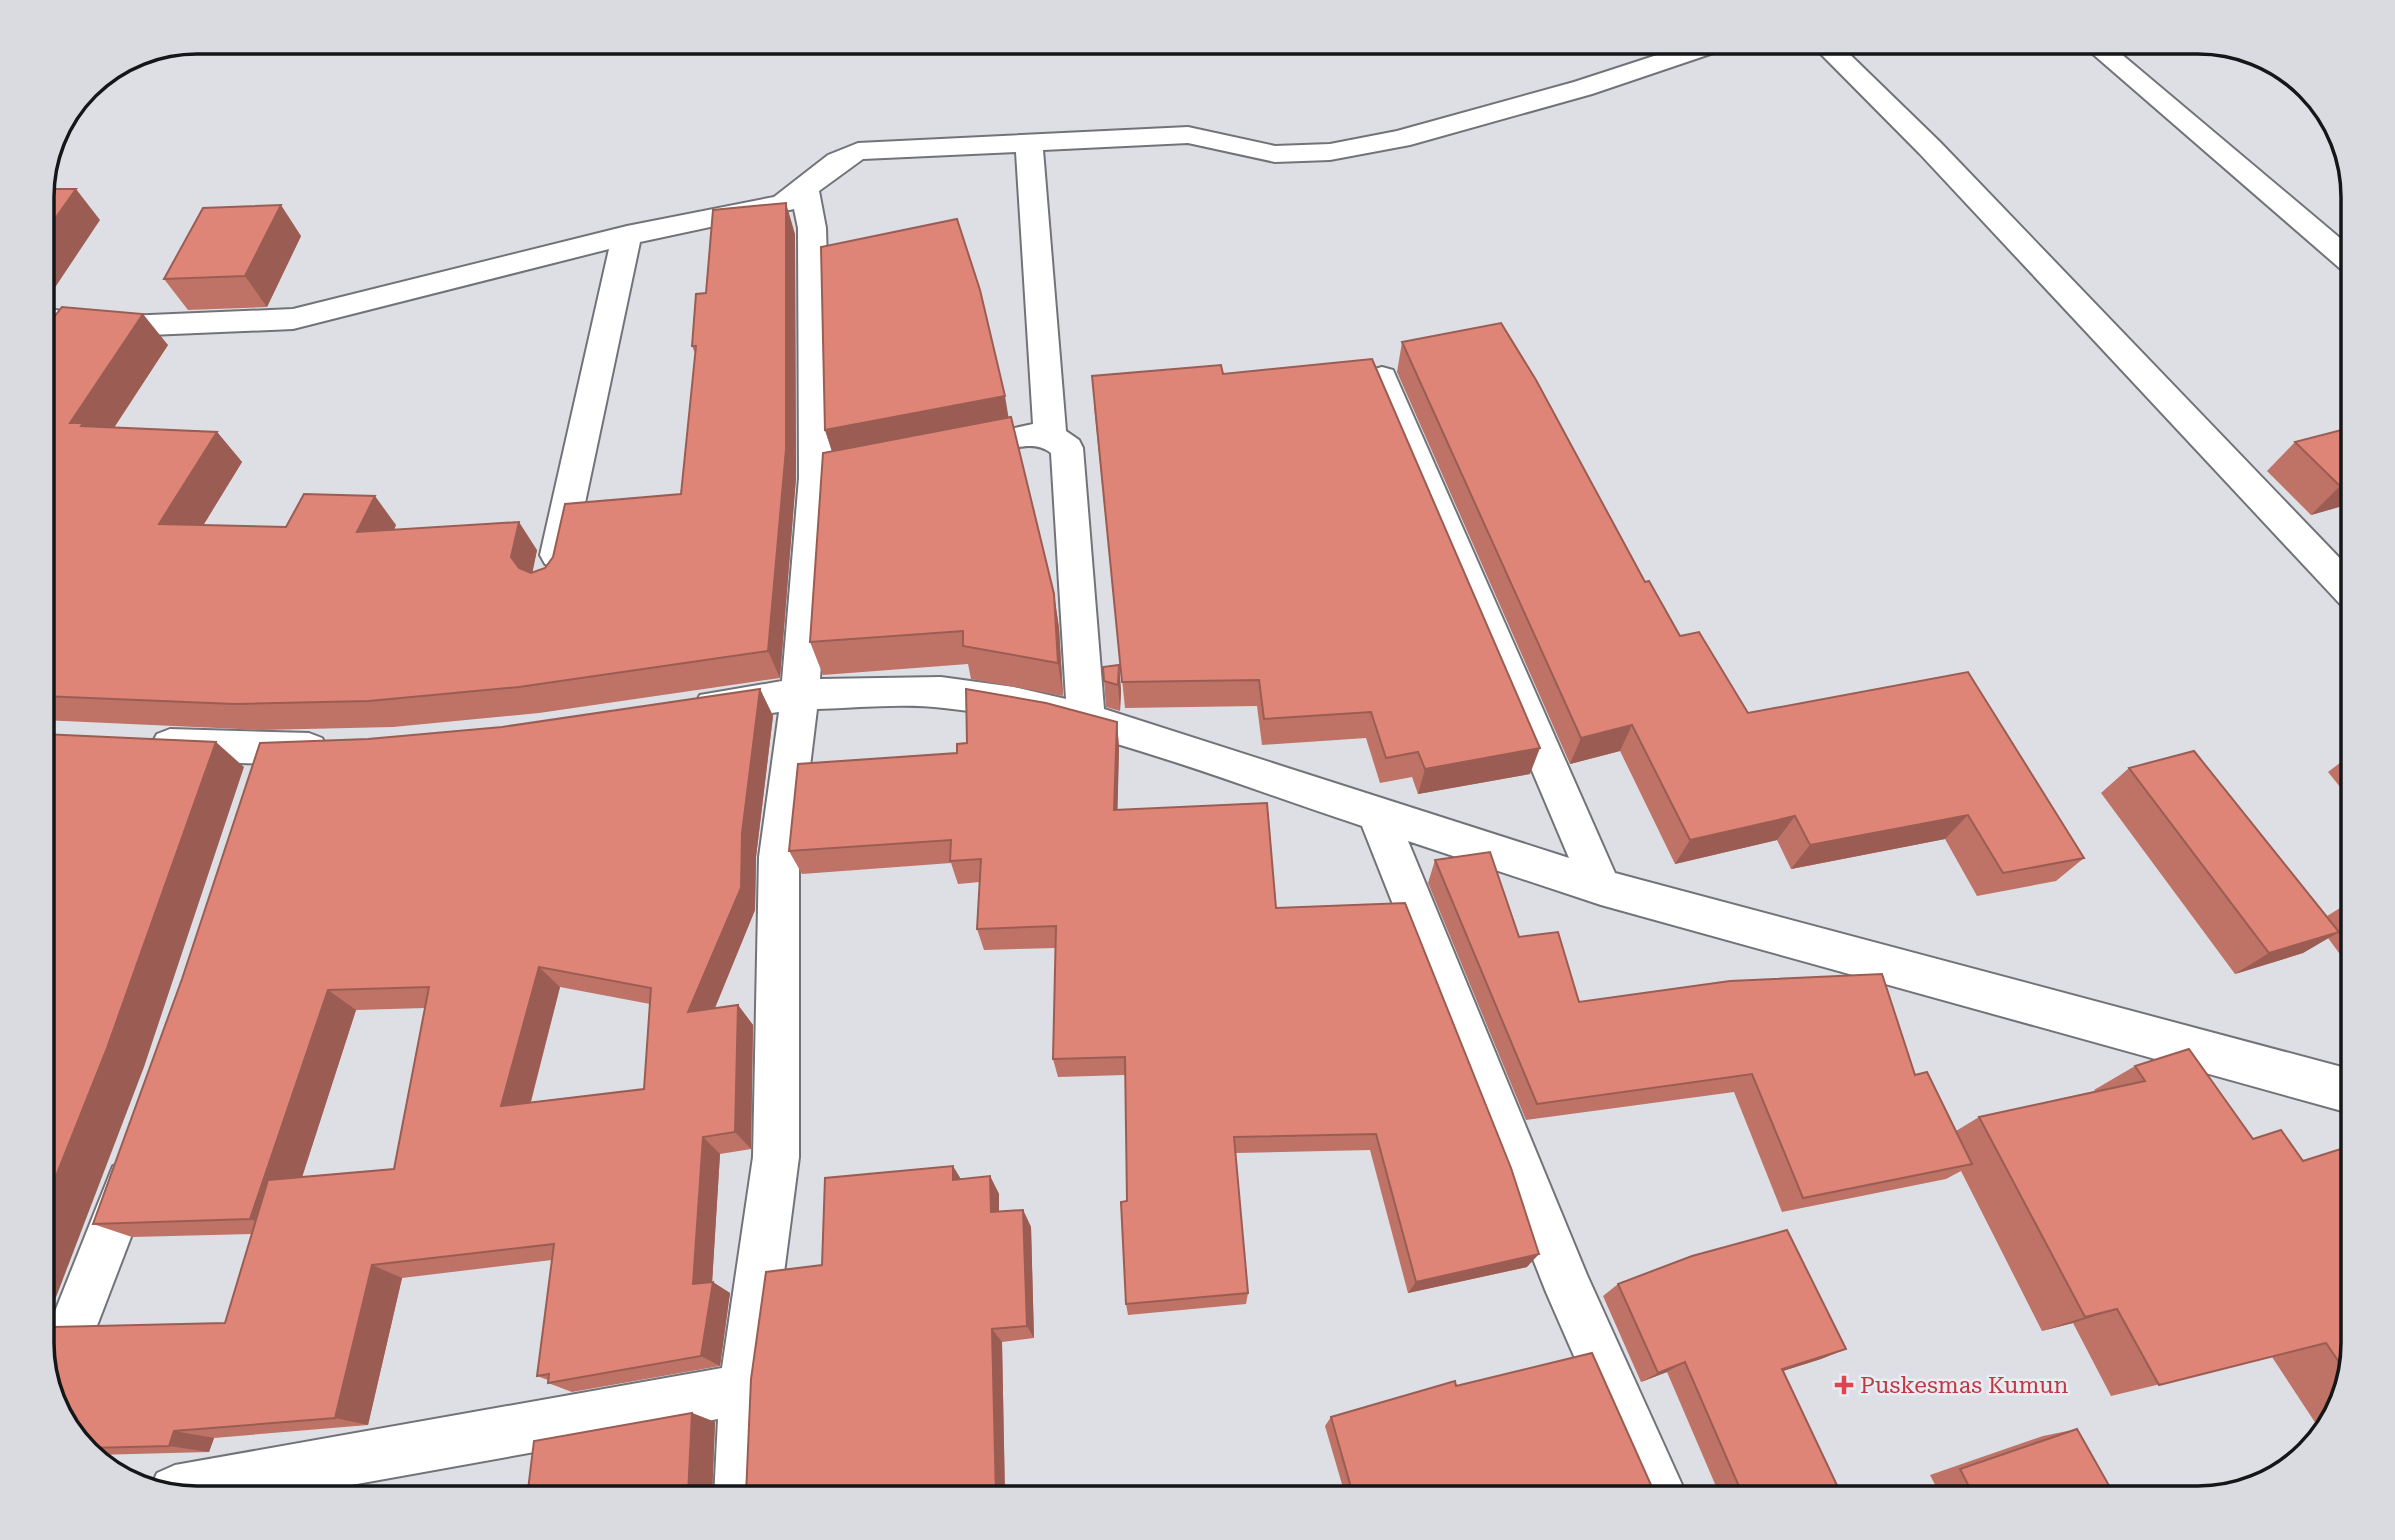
<svg xmlns="http://www.w3.org/2000/svg" width="2395" height="1540" viewBox="0 0 2395 1540" font-family="'Roboto Serif',serif">
<rect width="100%" height="100%" fill="#dedfe5"/>
<g fill="none" stroke-linecap="round" stroke-linejoin="round">
<defs>
<g id="street">
<path d="M 1697,42 L 1735,42 L 1731,47 L 1592,94 L 1410,145 L 1330,160 L 1275,162 L 1188,143 L 1043,150 L 1066,431 L 1079,440 L 1083,448 L 1104,709 L 1569,858 L 1366,378 L 1371,370 L 1382,367 L 1393,370 L 1615,873 L 2353,1070 L 2353,1114 L 1601,905 L 1408,841 L 1587,1275 L 1688,1498 L 1636,1498 L 1546,1292 L 1362,826 C 1225,781 1088,723 944,708 C 903,703 858,708 817,709 L 799,857 L 799,1157 L 769,1389 L 766,1498 L 714,1498 L 718,1419 L 279,1498 L 197,1498 L 152,1484 L 157,1473 L 175,1465 L 722,1368 L 753,1157 L 759,857 L 779,712 L 713,721 L 700,717 L 694,706 L 700,695 L 782,681 L 799,478 L 798,228 L 794,209 L 640,242 L 574,555 L 569,564 L 557,568 L 545,564 L 540,555 L 609,249 L 293,329 L 126,336 L 42,329 L 42,309 L 126,316 L 293,309 L 627,226 L 774,197 L 828,155 L 858,143 L 1188,127 L 1275,146 L 1330,144 L 1397,131 L 1574,82 ZM 1016,152 L 1033,424 L 954,441 L 950,449 L 954,457 C 983,466 1025,432 1051,453 L 1066,699 L 1014,687 L 941,677 L 820,679 L 833,478 L 826,228 L 819,191 L 863,159 Z"/>
<path d="M 1809,42 L 1837,42 L 1940,142 L 2353,572 L 2353,609 L 2341,605 L 1920,154 Z"/>
<path d="M 2079,42 L 2107,42 L 2353,249 L 2353,274 L 2343,271 Z"/>
<path d="M 170,729 L 309,733 L 322,738 L 328,749 L 322,760 L 309,765 L 170,761 L 157,756 L 151,745 L 157,734 Z"/>
<path d="M 129,1159 L 145,1166 L 152,1182 L 72,1391 L 56,1398 L 42,1344 L 113,1166 Z"/>
</g>
</defs>
<use href="#street" stroke="#727379" stroke-width="4"/>
<use href="#street" fill="#fff" fill-rule="evenodd"/>
</g>
<g fill="#bf7266" fill-rule="evenodd">
<path d="M 795,234 L 796,478 L 780,678 L 539,713 L 393,727 L 261,730 L 42,720 L 42,324 L 46,328 L 168,345 L 114,428 L 217,432 L 242,462 L 203,525 L 286,527 L 396,525 L 394,530 L 537,550 L 532,572 L 545,568 L 681,494 L 695,353 L 692,346 L 706,293 Z"/>
<path d="M 301,236 L 267,307 L 188,310 L 164,279 Z"/>
<path d="M 1402,342 L 1645,582 L 1680,636 L 1748,713 L 2084,858 L 2056,881 L 1977,896 L 1945,839 L 1791,869 L 1777,840 L 1675,864 L 1620,751 L 1570,764 L 1397,372 Z"/>
<path d="M 1223,374 L 1530,774 L 1418,794 L 1412,777 L 1380,783 L 1366,738 L 1262,745 L 1257,706 L 1125,708 L 1094,406 Z"/>
<path d="M 1009,418 L 1054,594 L 1059,628 L 1063,696 L 971,679 L 968,664 L 823,675 L 810,642 L 832,452 L 825,430 Z"/>
<path d="M 2353,427 L 2353,503 L 2311,515 L 2267,471 L 2295,442 Z"/>
<path d="M 1119,665 L 1121,691 L 1120,711 L 1106,707 L 1103,667 Z"/>
<path d="M 760,689 L 773,716 L 756,857 L 755,910 L 715,1008 L 738,1005 L 753,1025 L 751,1149 L 720,1154 L 712,1282 L 730,1293 L 720,1366 L 572,1392 L 548,1383 L 548,1380 L 537,1376 L 552,1260 L 402,1278 L 368,1425 L 214,1438 L 209,1452 L 95,1455 L 63,1421 L 225,1323 L 252,1234 L 132,1237 L 93,1224 L 368,739 L 502,727 ZM 560,987 L 650,1004 L 644,1089 L 531,1102 ZM 425,1008 L 394,1169 L 302,1177 L 356,1010 Z"/>
<path d="M 1117,722 L 1119,748 L 1117,810 L 1276,908 L 1527,1267 L 1408,1293 L 1370,1150 L 1235,1153 L 1248,1293 L 1246,1304 L 1128,1315 L 1126,1304 L 1127,1201 L 1125,1075 L 1058,1077 L 1053,1059 L 1056,948 L 984,950 L 977,929 L 980,882 L 958,884 L 951,863 L 802,874 L 789,851 L 957,753 L 967,743 Z"/>
<path d="M 2353,753 L 2353,803 L 2328,772 Z"/>
<path d="M 2129,768 L 2327,916 L 2353,900 L 2353,972 L 2328,938 L 2303,953 L 2235,974 L 2101,793 Z"/>
<path d="M 1435,860 L 1519,937 L 1579,1002 L 1915,1075 L 1956,1131 L 1979,1117 L 2095,1091 L 2094,1090 L 2135,1066 L 2353,1343 L 2327,1429 L 2322,1433 L 2272,1357 L 2111,1396 L 2073,1323 L 2042,1331 L 1961,1171 L 1946,1179 L 1782,1212 L 1734,1092 L 1526,1120 L 1428,883 Z"/>
<path d="M 990,1176 L 999,1194 L 999,1212 L 1023,1210 L 1031,1227 L 1034,1338 L 1002,1342 L 1005,1498 L 527,1498 L 692,1413 L 715,1422 L 712,1495 L 746,1495 L 822,1265 L 961,1179 Z"/>
<path d="M 1618,1284 L 1846,1349 L 1821,1359 L 1783,1371 L 1843,1498 L 1721,1498 L 1667,1372 L 1641,1382 L 1603,1296 Z"/>
<path d="M 1456,1386 L 1655,1494 L 1661,1498 L 1346,1498 L 1325,1426 L 1331,1417 Z"/>
<path d="M 2077,1429 L 2116,1498 L 1942,1498 L 1930,1475 L 2043,1436 Z"/>
</g>
<g fill="#9b5d53">
<path d="M 76,189 L 100,220 L 42,307 L 42,237 Z"/>
<path d="M 786,203 L 795,234 L 796,478 L 780,678 L 768,651 Z"/>
<path d="M 281,205 L 301,236 L 267,307 L 245,276 Z"/>
<path d="M 143,314 L 168,345 L 103,444 L 70,423 Z"/>
<path d="M 1005,396 L 1010,426 L 835,460 L 825,430 Z"/>
<path d="M 217,432 L 242,462 L 187,552 L 159,524 Z"/>
<path d="M 2353,482 L 2353,503 L 2311,515 L 2340,486 Z"/>
<path d="M 375,496 L 396,525 L 380,560 L 357,532 Z"/>
<path d="M 519,522 L 537,550 L 530,585 L 511,557 Z"/>
<path d="M 1054,594 L 1059,628 L 1063,696 L 1058,663 Z"/>
<path d="M 1119,665 L 1121,691 L 1120,711 L 1118,685 Z"/>
<path d="M 760,689 L 773,716 L 756,857 L 755,910 L 705,1032 L 688,1012 L 742,833 Z"/>
<path d="M 1117,722 L 1119,748 L 1117,834 L 1114,810 Z"/>
<path d="M 1632,725 L 1620,751 L 1570,764 L 1581,738 Z"/>
<path d="M 216,742 L 244,767 L 144,1067 L 42,1334 L 42,1211 Z"/>
<path d="M 1540,748 L 1530,774 L 1418,794 L 1425,769 Z"/>
<path d="M 1968,815 L 1945,839 L 1791,869 L 1810,845 Z"/>
<path d="M 1795,816 L 1777,840 L 1675,864 L 1690,840 Z"/>
<path d="M 2339,932 L 2303,953 L 2235,974 L 2269,953 Z"/>
<path d="M 539,967 L 560,987 L 525,1123 L 501,1106 Z"/>
<path d="M 328,990 L 356,1010 L 284,1233 L 250,1219 Z"/>
<path d="M 738,1005 L 753,1025 L 751,1149 L 735,1132 Z"/>
<path d="M 703,1137 L 720,1154 L 712,1284 L 713,1282 L 730,1293 L 720,1366 L 701,1356 L 693,1284 Z"/>
<path d="M 953,1166 L 964,1184 L 953,1180 Z"/>
<path d="M 990,1176 L 999,1194 L 999,1229 L 991,1212 Z"/>
<path d="M 1023,1210 L 1031,1227 L 1034,1338 L 1027,1326 Z"/>
<path d="M 1539,1254 L 1527,1267 L 1408,1293 L 1416,1282 Z"/>
<path d="M 372,1265 L 402,1278 L 368,1425 L 335,1418 Z"/>
<path d="M 2117,1309 L 2073,1323 L 2042,1331 L 2085,1317 Z"/>
<path d="M 992,1329 L 1002,1342 L 1005,1498 L 996,1498 Z"/>
<path d="M 1846,1349 L 1821,1359 L 1760,1378 L 1782,1369 Z"/>
<path d="M 1685,1362 L 1667,1372 L 1641,1382 L 1658,1373 Z"/>
<path d="M 692,1413 L 715,1422 L 712,1498 L 688,1495 Z"/>
<path d="M 174,1431 L 214,1438 L 209,1452 L 169,1446 Z"/>
</g>
<g fill="#de8577" stroke="#9b5d53" stroke-width="2" fill-rule="evenodd">
<path d="M 42,189 L 76,189 L 42,237 Z"/>
<path d="M 786,203 L 786,449 L 768,651 L 519,687 L 369,701 L 234,704 L 42,696 L 42,332 L 62,307 L 143,314 L 70,423 L 83,423 L 81,426 L 217,432 L 159,524 L 286,527 L 304,494 L 375,496 L 357,532 L 519,522 L 511,557 L 519,568 L 531,573 L 545,568 L 553,557 L 565,504 L 681,494 L 696,346 L 692,346 L 696,294 L 706,293 L 713,210 Z"/>
<path d="M 281,205 L 245,276 L 164,279 L 203,208 Z"/>
<path d="M 957,219 L 980,290 L 1005,396 L 825,430 L 821,247 Z"/>
<path d="M 1501,323 L 1536,380 L 1645,582 L 1649,581 L 1680,636 L 1699,632 L 1748,713 L 1968,672 L 2084,858 L 2003,873 L 1968,815 L 1810,845 L 1795,816 L 1690,840 L 1632,725 L 1581,738 L 1402,342 Z"/>
<path d="M 1372,359 L 1540,748 L 1425,769 L 1418,752 L 1386,758 L 1371,712 L 1264,719 L 1259,680 L 1122,682 L 1092,376 L 1221,365 L 1223,374 Z"/>
<path d="M 1011,417 L 1054,594 L 1058,663 L 963,646 L 963,631 L 810,642 L 823,453 Z"/>
<path d="M 2353,427 L 2353,482 L 2340,486 L 2295,442 Z"/>
<path d="M 1119,665 L 1118,685 L 1104,681 L 1103,667 Z"/>
<path d="M 760,689 L 742,833 L 741,888 L 688,1012 L 738,1005 L 735,1132 L 703,1137 L 693,1284 L 713,1282 L 701,1356 L 548,1383 L 549,1374 L 537,1376 L 554,1244 L 372,1265 L 335,1418 L 174,1431 L 169,1446 L 89,1448 L 63,1421 L 43,1354 L 53,1327 L 225,1323 L 268,1180 L 394,1169 L 429,987 L 328,990 L 250,1219 L 93,1224 L 182,979 L 260,743 L 368,739 L 502,727 ZM 539,967 L 651,988 L 644,1089 L 501,1106 Z"/>
<path d="M 966,689 L 1046,703 L 1117,722 L 1114,810 L 1267,803 L 1276,908 L 1405,903 L 1511,1168 L 1539,1254 L 1416,1282 L 1376,1134 L 1234,1137 L 1248,1293 L 1126,1304 L 1121,1202 L 1127,1201 L 1125,1057 L 1053,1059 L 1056,926 L 977,929 L 981,859 L 950,861 L 951,840 L 789,851 L 798,764 L 957,753 L 957,744 L 967,743 Z"/>
<path d="M 42,734 L 216,742 L 107,1048 L 42,1211 Z"/>
<path d="M 2194,751 L 2339,932 L 2269,953 L 2129,768 Z"/>
<path d="M 1490,852 L 1519,937 L 1558,932 L 1579,1002 L 1730,981 L 1882,974 L 1915,1075 L 1927,1072 L 1972,1164 L 1803,1198 L 1752,1074 L 1537,1104 L 1435,860 Z"/>
<path d="M 2189,1049 L 2253,1139 L 2281,1130 L 2303,1161 L 2353,1145 L 2353,1343 L 2345,1371 L 2326,1343 L 2159,1385 L 2117,1309 L 2085,1317 L 1979,1117 L 2145,1081 L 2135,1066 Z"/>
<path d="M 953,1166 L 953,1180 L 990,1176 L 991,1212 L 1023,1210 L 1027,1326 L 992,1329 L 996,1498 L 527,1498 L 534,1441 L 692,1413 L 688,1495 L 746,1495 L 751,1379 L 766,1272 L 822,1265 L 825,1178 Z"/>
<path d="M 1787,1230 L 1846,1349 L 1782,1369 L 1843,1498 L 1744,1498 L 1685,1362 L 1658,1373 L 1618,1284 L 1692,1256 Z"/>
<path d="M 1592,1353 L 1655,1494 L 1661,1496 L 1661,1498 L 1354,1498 L 1331,1417 L 1455,1381 L 1456,1386 Z"/>
<path d="M 2077,1429 L 2116,1498 L 1975,1498 L 1960,1469 Z"/>
</g>
<path fill="#e0444e" stroke="#ebecf3" stroke-width="2.5" d="M1840.5 1374.5h7v7h7v7h-7v7h-7v-7h-7v-7h7z"/>
<g text-anchor="middle" dominant-baseline="central" stroke-width="5" stroke-linejoin="round" paint-order="stroke">
<g font-size="23" fill="#be3a42" stroke="#ebecf3" text-anchor="start">
<text x="1860" y="1385">Puskesmas Kumun</text>
</g>
</g>
<path d="M0 0H2395V1540H0ZM197 54H2198A143 143 0 0 1 2341 197V1343A143 143 0 0 1 2198 1486H197A143 143 0 0 1 54 1343V197A143 143 0 0 1 197 54Z" fill="#dadbe1" fill-rule="evenodd"/>
<path fill="none" stroke="#151618" stroke-width="3.5" d="M197 54H2198A143 143 0 0 1 2341 197V1343A143 143 0 0 1 2198 1486H197A143 143 0 0 1 54 1343V197A143 143 0 0 1 197 54Z"/>
</svg>
